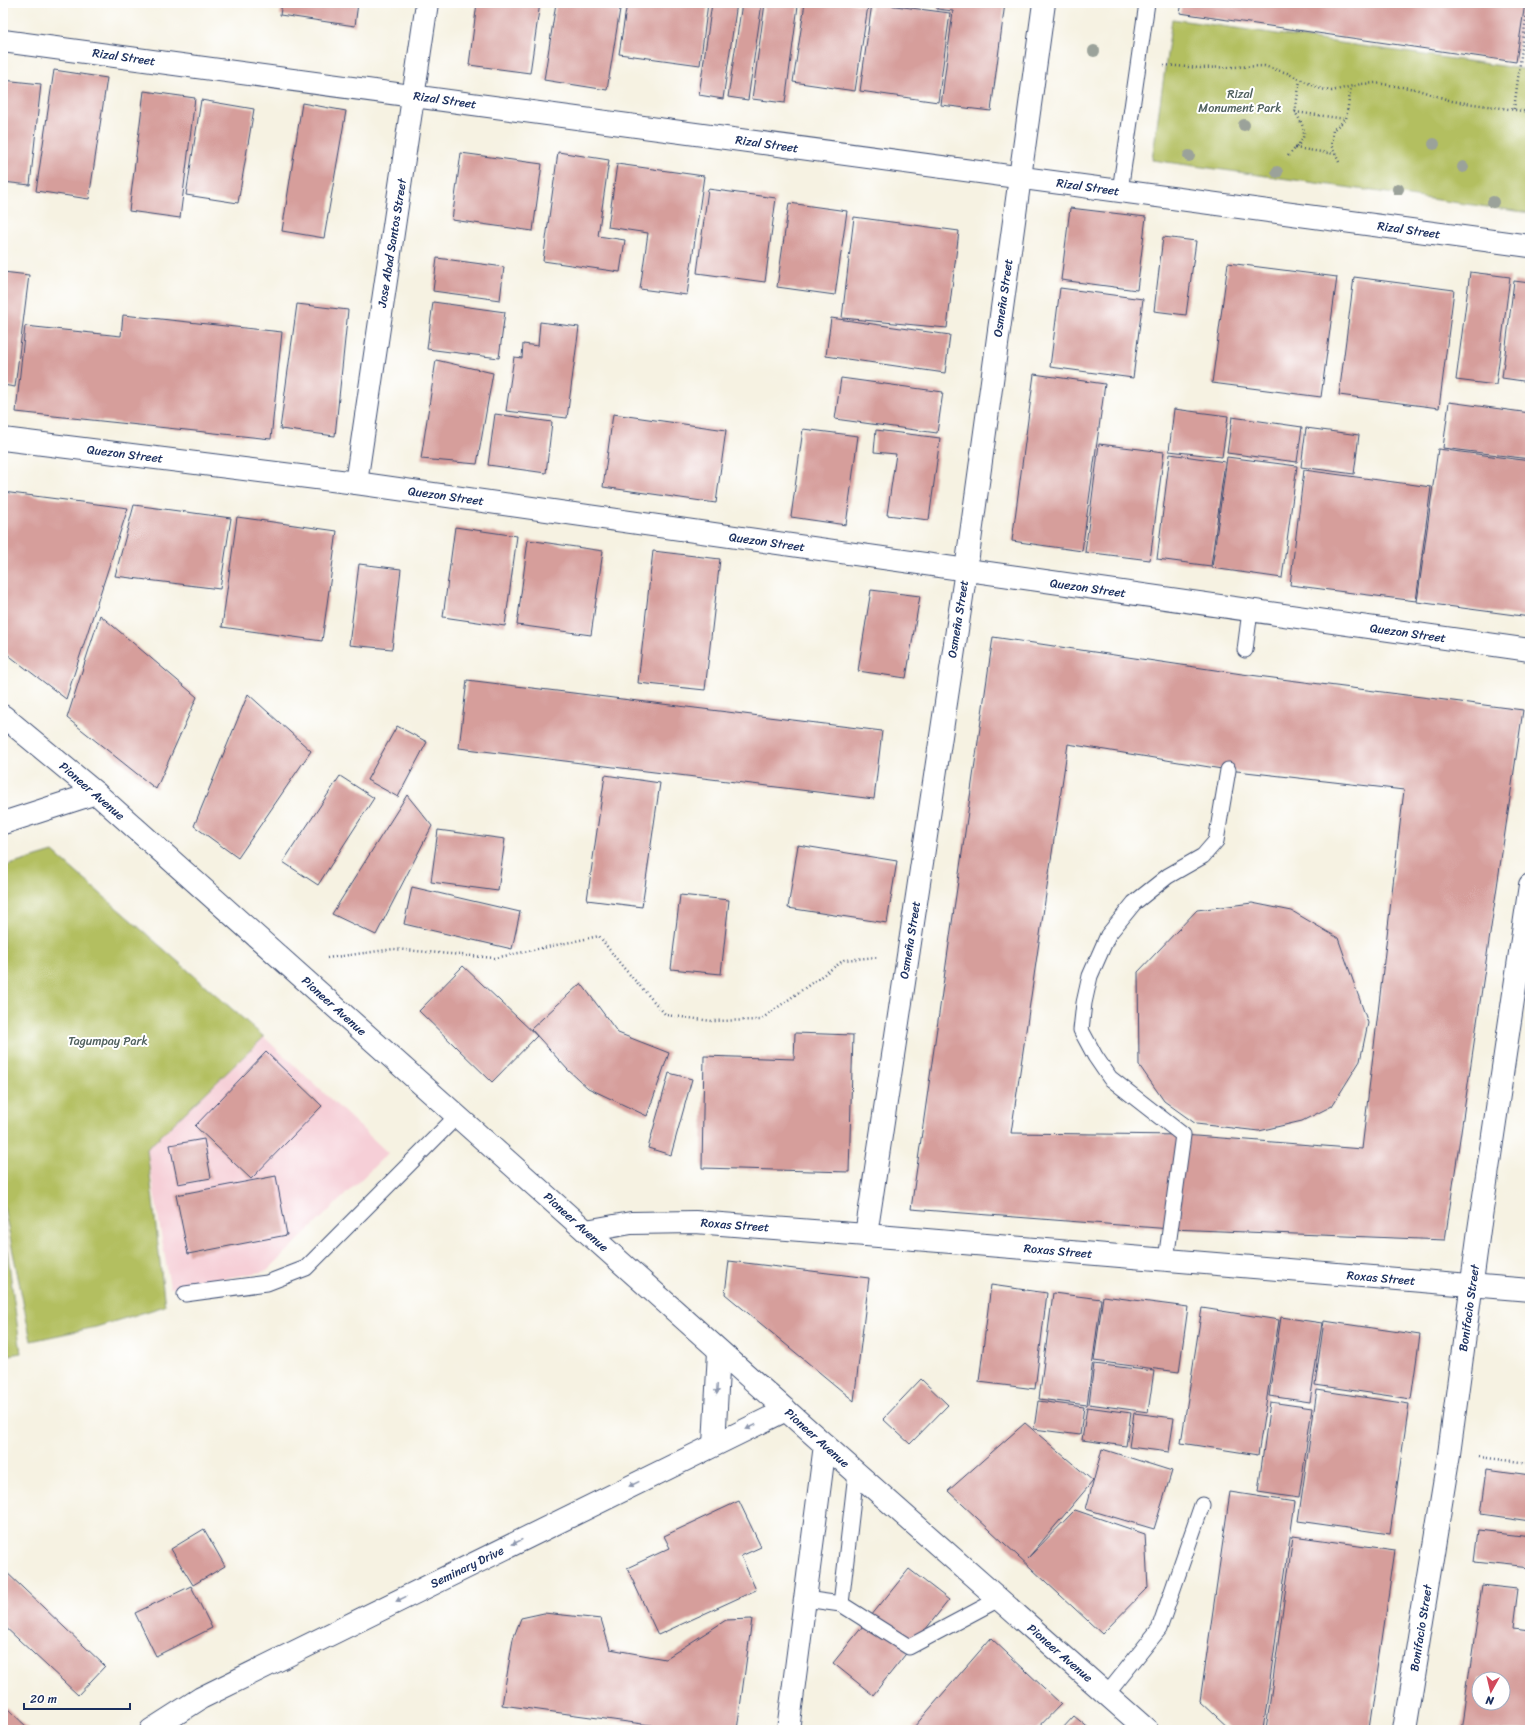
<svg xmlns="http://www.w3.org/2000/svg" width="1533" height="1733" viewBox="0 0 1533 1733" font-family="Sriracha,sans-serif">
<rect width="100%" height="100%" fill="#fff"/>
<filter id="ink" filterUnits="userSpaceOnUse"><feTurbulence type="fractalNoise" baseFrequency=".025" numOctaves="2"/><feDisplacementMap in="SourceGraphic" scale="8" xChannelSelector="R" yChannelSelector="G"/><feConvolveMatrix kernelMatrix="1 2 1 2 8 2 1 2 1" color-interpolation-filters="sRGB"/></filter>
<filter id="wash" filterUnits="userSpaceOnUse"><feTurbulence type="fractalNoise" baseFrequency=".012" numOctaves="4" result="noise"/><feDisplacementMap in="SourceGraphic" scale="16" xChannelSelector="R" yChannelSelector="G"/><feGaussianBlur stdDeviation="0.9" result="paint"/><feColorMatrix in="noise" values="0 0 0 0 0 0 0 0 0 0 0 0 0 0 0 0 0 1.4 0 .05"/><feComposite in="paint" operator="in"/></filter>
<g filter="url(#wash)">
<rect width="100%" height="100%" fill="#f6f2e2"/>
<path fill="#f6cfd7" d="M 264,1037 L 388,1153 L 267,1271 L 170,1288 L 147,1149 Z"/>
<g fill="#b3bf61" stroke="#677760">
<path d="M 1172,19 L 1530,70 L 1530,213 L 1152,160 Z"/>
<path d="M 53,852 L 264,1037 L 147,1149 L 165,1306 L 96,1327 L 31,1341 L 3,1203 L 3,867 Z"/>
<path d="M 3,1219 L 21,1353 L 3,1356 Z"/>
</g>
<g id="blocks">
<g fill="#d69e9b" fill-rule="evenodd">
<path d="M 282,3 L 358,3 L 355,26 L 280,15 Z"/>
<path d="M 477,3 L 540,3 L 530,73 L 469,65 Z"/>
<path d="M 556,3 L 621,3 L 607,90 L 544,80 Z"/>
<path d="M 627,3 L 708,3 L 700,65 L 619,54 Z"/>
<path d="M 712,3 L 737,3 L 723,99 L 699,95 Z"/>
<path d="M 742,3 L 762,3 L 748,100 L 728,97 Z"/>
<path d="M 765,3 L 798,6 L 785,103 L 752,99 Z"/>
<path d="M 805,3 L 851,3 L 868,6 L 855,91 L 793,82 Z"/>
<path d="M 872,3 L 950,13 L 938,102 L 860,91 Z"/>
<path d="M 937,3 L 1005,3 L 991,111 L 941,105 L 953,11 L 937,9 Z"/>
<path d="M 1182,3 L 1525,3 L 1516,62 L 1180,13 Z"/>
<path d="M 1529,37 L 1530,37 L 1530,65 L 1526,64 Z"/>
<path d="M 54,70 L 107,78 L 89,199 L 36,191 Z"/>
<path d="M 3,80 L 41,84 L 30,185 L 3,182 Z"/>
<path d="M 144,91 L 195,98 L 180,218 L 129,211 Z"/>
<path d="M 201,100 L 254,109 L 238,203 L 186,195 Z"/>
<path d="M 302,103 L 346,111 L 324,238 L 282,231 Z"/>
<path d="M 558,152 L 609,160 L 598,236 L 625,240 L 620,272 L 543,261 Z"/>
<path d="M 461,153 L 542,164 L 533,231 L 452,220 Z"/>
<path d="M 617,164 L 704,176 L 687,295 L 640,289 L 648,233 L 608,227 Z"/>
<path d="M 708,189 L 776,198 L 765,282 L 697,273 Z"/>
<path d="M 789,203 L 847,211 L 835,295 L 777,287 Z"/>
<path d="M 1070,208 L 1146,217 L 1137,290 L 1061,280 Z"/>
<path d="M 854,217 L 959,231 L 947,328 L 842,318 Z"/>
<path d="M 1163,237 L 1196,241 L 1186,315 L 1154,311 Z"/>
<path d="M 437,258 L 504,267 L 500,300 L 433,291 Z"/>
<path d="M 1228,263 L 1337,277 L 1321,397 L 1212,383 Z"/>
<path d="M 3,272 L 29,275 L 15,387 L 3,385 Z"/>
<path d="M 1470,272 L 1510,277 L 1496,385 L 1456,380 Z"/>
<path d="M 1354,277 L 1454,290 L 1439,408 L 1339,395 Z"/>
<path d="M 1514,281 L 1530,283 L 1530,382 L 1502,378 Z"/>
<path d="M 1060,288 L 1143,299 L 1133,378 L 1050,367 Z"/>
<path d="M 433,302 L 505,312 L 499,358 L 427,349 Z"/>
<path d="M 297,304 L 348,310 L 335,436 L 280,429 Z"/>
<path d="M 123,315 L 282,332 L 271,439 L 16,412 L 25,326 L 121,336 Z"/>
<path d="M 831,318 L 950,335 L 945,373 L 826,356 Z"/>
<path d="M 540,322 L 579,327 L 567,418 L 506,411 L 514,357 L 522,358 L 523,344 L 538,346 Z"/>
<path d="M 436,360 L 493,373 L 477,464 L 421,459 Z"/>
<path d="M 1034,374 L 1105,384 L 1082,551 L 1012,541 Z"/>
<path d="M 841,378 L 943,392 L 937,433 L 835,419 Z"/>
<path d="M 1449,402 L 1530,413 L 1530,459 L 1443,448 Z"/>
<path d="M 1174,409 L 1228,416 L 1222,457 L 1169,451 Z"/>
<path d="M 495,414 L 552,422 L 546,473 L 488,465 Z"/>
<path d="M 613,414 L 726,430 L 716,503 L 603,487 Z"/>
<path d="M 1232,417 L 1302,427 L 1297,462 L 1227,453 Z"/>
<path d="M 1306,428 L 1359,435 L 1354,474 L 1301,467 Z"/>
<path d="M 803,429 L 858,436 L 846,525 L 791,517 Z"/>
<path d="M 876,430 L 940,438 L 929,520 L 887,515 L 896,454 L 874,452 Z"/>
<path d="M 1099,444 L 1164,452 L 1150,560 L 1085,552 Z"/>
<path d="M 1438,449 L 1530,461 L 1530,617 L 1417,602 Z"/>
<path d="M 1170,454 L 1225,462 L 1211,566 L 1157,559 Z"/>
<path d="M 1227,457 L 1297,466 L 1282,578 L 1212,568 Z"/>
<path d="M 1304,470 L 1431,487 L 1416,601 L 1290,585 Z"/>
<path d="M 3,492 L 128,508 L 66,699 L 3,651 Z"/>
<path d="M 134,505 L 231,518 L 220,589 L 115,576 Z"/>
<path d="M 237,517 L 337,531 L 322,641 L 222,627 Z"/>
<path d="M 455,527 L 517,536 L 505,626 L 443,617 Z"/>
<path d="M 528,540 L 603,551 L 591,635 L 517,625 Z"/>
<path d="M 653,551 L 720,559 L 705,690 L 638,683 Z"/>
<path d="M 359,564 L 401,569 L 392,649 L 349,645 Z"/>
<path d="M 871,590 L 920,596 L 906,678 L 858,671 Z"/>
<path d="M 100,615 L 197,697 L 156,789 L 67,718 Z"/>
<path d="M 993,637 L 1242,674 L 1523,710 L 1445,1240 L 1171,1229 L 911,1209 ZM 1068,744 L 1228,770 L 1404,790 L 1362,1149 L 1183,1135 L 1011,1133 Z"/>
<path d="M 467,680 L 882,731 L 874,799 L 459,748 Z"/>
<path d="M 248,694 L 311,751 L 238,858 L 194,826 Z"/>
<path d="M 397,726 L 427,742 L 398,797 L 367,780 Z"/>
<path d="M 605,775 L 660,783 L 642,907 L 587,900 Z"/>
<path d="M 340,776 L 374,798 L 318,885 L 283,862 Z"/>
<path d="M 407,795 L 432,826 L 376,935 L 332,914 Z"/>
<path d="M 438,830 L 505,839 L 498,891 L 431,882 Z"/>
<path d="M 798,845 L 897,861 L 887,923 L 788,908 Z"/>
<path d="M 412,887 L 520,912 L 512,949 L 404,924 Z"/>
<path d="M 680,895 L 729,900 L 721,974 L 671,969 Z"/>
<path d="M 1252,903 L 1292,911 L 1338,938 L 1368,1023 L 1360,1061 L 1332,1106 L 1302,1121 L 1259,1131 L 1196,1124 L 1164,1101 L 1139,1065 L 1138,972 L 1197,910 Z"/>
<path d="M 463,966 L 537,1036 L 492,1082 L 419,1011 Z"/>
<path d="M 581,983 L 618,1033 L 669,1053 L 647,1116 L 588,1088 L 568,1070 L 531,1029 Z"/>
<path d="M 795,1033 L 853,1035 L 849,1172 L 702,1168 L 704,1056 L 794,1059 Z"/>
<path d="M 266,1052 L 322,1106 L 251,1179 L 195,1126 Z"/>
<path d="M 669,1073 L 692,1079 L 671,1155 L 648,1148 Z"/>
<path d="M 204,1139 L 211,1178 L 178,1184 L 170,1145 Z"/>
<path d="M 276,1176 L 287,1235 L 188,1254 L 176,1195 Z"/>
<path d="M 729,1261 L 869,1278 L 854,1401 L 725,1294 Z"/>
<path d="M 991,1285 L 1047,1293 L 1035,1389 L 979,1382 Z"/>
<path d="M 1053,1293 L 1101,1299 L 1087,1405 L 1039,1399 Z"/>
<path d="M 1103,1296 L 1188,1307 L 1179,1372 L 1094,1361 Z"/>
<path d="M 1202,1308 L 1279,1320 L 1258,1455 L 1181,1443 Z"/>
<path d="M 1281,1317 L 1322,1323 L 1310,1402 L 1269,1396 Z"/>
<path d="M 1324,1321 L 1420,1335 L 1411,1399 L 1315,1385 Z"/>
<path d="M 1094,1364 L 1154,1371 L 1148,1412 L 1089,1404 Z"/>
<path d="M 921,1379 L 948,1405 L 910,1444 L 883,1419 Z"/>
<path d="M 1317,1390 L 1409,1404 L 1390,1534 L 1298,1521 Z"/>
<path d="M 1038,1401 L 1084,1407 L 1080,1435 L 1034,1429 Z"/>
<path d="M 1270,1402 L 1312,1408 L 1299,1498 L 1258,1492 Z"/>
<path d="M 1087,1407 L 1131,1413 L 1126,1446 L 1082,1440 Z"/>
<path d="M 1134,1413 L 1174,1418 L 1169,1452 L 1129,1447 Z"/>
<path d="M 1025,1423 L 1093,1481 L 1028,1558 L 1075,1510 L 1145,1534 L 1148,1587 L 1102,1634 L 948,1491 Z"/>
<path d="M 1102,1449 L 1172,1471 L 1154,1529 L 1086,1509 Z"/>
<path d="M 1487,1469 L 1530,1475 L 1530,1521 L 1481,1514 Z"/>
<path d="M 1230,1492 L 1295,1502 L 1263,1730 L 1231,1730 L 1200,1701 Z"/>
<path d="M 739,1501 L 761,1547 L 741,1556 L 756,1590 L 658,1635 L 627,1568 L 670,1548 L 664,1536 Z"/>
<path d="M 204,1529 L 225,1566 L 193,1585 L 171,1549 Z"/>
<path d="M 1478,1530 L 1530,1536 L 1530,1568 L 1474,1562 Z"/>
<path d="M 1293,1536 L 1395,1550 L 1369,1730 L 1266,1730 Z"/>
<path d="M 3,1569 L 105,1666 L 78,1695 L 3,1625 Z"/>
<path d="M 909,1569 L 949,1600 L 873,1695 L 833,1663 Z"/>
<path d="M 1482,1585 L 1518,1589 L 1513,1628 L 1530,1630 L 1530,1730 L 1461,1730 ZM 1479,1679 L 1503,1679 L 1503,1703 L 1479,1703 Z"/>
<path d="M 191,1586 L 212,1628 L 156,1656 L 135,1613 Z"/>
<path d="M 544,1613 L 601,1619 L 610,1649 L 665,1659 L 726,1620 L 752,1619 L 737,1730 L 687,1730 L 502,1705 L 513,1639 L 521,1618 Z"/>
<path d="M 991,1638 L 1061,1704 L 1036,1730 L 916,1730 L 914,1727 Z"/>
<path d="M 6,1707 L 30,1730 L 3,1730 L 3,1710 Z"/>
<path d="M 1074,1716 L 1091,1730 L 1061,1730 Z"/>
</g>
</g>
</g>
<g filter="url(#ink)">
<use href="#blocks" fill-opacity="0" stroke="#3c4c72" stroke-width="1"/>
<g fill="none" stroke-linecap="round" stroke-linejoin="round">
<defs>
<g id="lane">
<path d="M 1120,191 L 1147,3"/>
<path d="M 1245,650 L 1250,611"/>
<path d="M 1166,1260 L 1183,1135 L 1110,1078 L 1095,1056 L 1081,1030 L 1084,1003 L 1090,976 L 1108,935 L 1134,903 L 1168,876 L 1203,856 L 1216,841 L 1228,770"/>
<path d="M 185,1294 L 267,1283 L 306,1268 L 457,1116"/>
<path d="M 856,1473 L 841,1604 L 909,1647 L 999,1599"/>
<path d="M 805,1599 L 841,1604"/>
<path d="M 1107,1694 L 1159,1629 L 1202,1505"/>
</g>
<path id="street" d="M 356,483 L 427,3"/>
<g id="secondary">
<path d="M 3,41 L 1530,246"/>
<path d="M 3,439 L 356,483 L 1530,650"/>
<path d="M 3,823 L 96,793"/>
<path d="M 586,1231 L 631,1223 L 695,1222 L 866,1235 L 1530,1290"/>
<path d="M 866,1235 L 966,570 L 1044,3"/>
<path d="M 151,1730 L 201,1698 L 786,1410"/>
<path d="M 788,1730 L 825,1445"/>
<path d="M 1404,1730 L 1449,1454 L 1479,1230 L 1530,885"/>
</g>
<g id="highway">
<path d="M 3,716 L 96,793 L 825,1445 L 1147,1730"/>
<path d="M 714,1445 L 719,1351"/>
</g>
</defs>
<use href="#lane" stroke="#3c4c72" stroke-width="17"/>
<use href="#street" stroke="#3c4c72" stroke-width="24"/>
<use href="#secondary" stroke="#3c4c72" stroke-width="24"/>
<use href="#highway" stroke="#3c4c72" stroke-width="24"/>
<g stroke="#3c4c72" stroke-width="2.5" stroke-dasharray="1 3" stroke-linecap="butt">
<path d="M 1164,65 L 1200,68 L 1264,66 L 1287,73 L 1321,89 L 1332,91 L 1361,84 L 1376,83 L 1415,89 L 1452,101 L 1530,112"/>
<path d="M 1514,109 L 1528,3"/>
<path d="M 1295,112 L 1346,119"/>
<path d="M 1295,148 L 1335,154"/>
<path d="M 1288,156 C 1305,138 1310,135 1295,112 L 1300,80"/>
<path d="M 1339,162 L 1331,145 L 1333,130 L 1346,119 L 1351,87"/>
<path d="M 327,958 L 394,949 L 495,958 L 599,936 L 622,966 L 666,1015 L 712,1021 L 760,1020 L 844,960 L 878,957"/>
<path d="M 1479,1457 L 1530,1463"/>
</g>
<use href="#lane" stroke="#fff" stroke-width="15"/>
<use href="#street" stroke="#fff" stroke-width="22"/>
<use href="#secondary" stroke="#fff" stroke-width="22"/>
<use href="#highway" stroke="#fff" stroke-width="22"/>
</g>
<g fill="#9ba29a">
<circle cx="1094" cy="51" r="6"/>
<circle cx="1244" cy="125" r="6"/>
<circle cx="1434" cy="144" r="6"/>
<circle cx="1189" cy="156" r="6"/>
<circle cx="1463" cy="167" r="6"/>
<circle cx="1277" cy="172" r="6"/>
<circle cx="1398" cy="189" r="6"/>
<circle cx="1493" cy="202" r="6"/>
</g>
<defs><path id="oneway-solid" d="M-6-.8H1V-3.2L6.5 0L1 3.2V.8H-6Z"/></defs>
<g fill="#8d97ae">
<use href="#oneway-solid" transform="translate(717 1389) rotate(93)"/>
<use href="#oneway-solid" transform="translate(751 1427) rotate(154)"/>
<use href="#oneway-solid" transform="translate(634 1484) rotate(154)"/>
<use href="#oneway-solid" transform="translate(517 1542) rotate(154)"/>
<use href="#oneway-solid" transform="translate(401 1599) rotate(154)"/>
</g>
</g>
<g text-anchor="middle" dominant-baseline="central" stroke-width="4" stroke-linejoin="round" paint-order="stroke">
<g font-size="12" fill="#1b2f5e" stroke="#fff">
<text transform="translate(124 57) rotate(8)">Rizal Street</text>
<text transform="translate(445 100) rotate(8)">Rizal Street</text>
<text transform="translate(767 144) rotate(8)">Rizal Street</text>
<text transform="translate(1088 187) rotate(8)">Rizal Street</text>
<text transform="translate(1409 230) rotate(8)">Rizal Street</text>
<text transform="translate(392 243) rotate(-81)">Jose Abad Santos Street</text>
<text transform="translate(1003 298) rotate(-82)">Osmeña Street</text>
<text transform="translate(125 454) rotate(7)">Quezon Street</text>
<text transform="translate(446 496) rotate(8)">Quezon Street</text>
<text transform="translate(767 542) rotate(8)">Quezon Street</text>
<text transform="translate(1088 588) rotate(8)">Quezon Street</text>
<text transform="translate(958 619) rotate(-81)">Osmeña Street</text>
<text transform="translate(1408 633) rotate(8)">Quezon Street</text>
<text transform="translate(92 791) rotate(41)">Pioneer Avenue</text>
<text transform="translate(910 940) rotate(-81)">Osmeña Street</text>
<text transform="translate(334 1006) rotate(42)">Pioneer Avenue</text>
<text transform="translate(576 1222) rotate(42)">Pioneer Avenue</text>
<text transform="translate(735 1225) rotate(4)">Roxas Street</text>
<text transform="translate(1058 1251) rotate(5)">Roxas Street</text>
<text transform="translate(1381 1278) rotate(5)">Roxas Street</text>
<text transform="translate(1469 1308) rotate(-82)">Bonifacio Street</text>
<text transform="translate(817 1438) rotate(42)">Pioneer Avenue</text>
<text transform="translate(467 1567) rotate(-26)">Seminary Drive</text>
<text transform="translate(1421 1628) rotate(-81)">Bonifacio Street</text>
<text transform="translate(1060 1653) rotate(41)">Pioneer Avenue</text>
</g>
<g font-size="12" fill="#50615f" stroke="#fff">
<text x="1240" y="94">Rizal<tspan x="1240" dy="14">Monument Park</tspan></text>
<text x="108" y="1041">Tagumpay Park</text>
</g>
</g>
<rect width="1533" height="1733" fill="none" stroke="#fff" stroke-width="16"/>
<g transform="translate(1491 1691) rotate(188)"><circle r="19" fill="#ffffff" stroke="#a4acbf"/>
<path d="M0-3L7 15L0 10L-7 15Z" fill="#d1495b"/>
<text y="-6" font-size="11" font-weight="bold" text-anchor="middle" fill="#1b2f5e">N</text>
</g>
<path d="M24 1703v6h106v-6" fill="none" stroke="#1b2f5e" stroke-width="2"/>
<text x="30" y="1703" font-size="12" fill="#1b2f5e" stroke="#ffffff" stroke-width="3" paint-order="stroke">20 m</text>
</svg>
